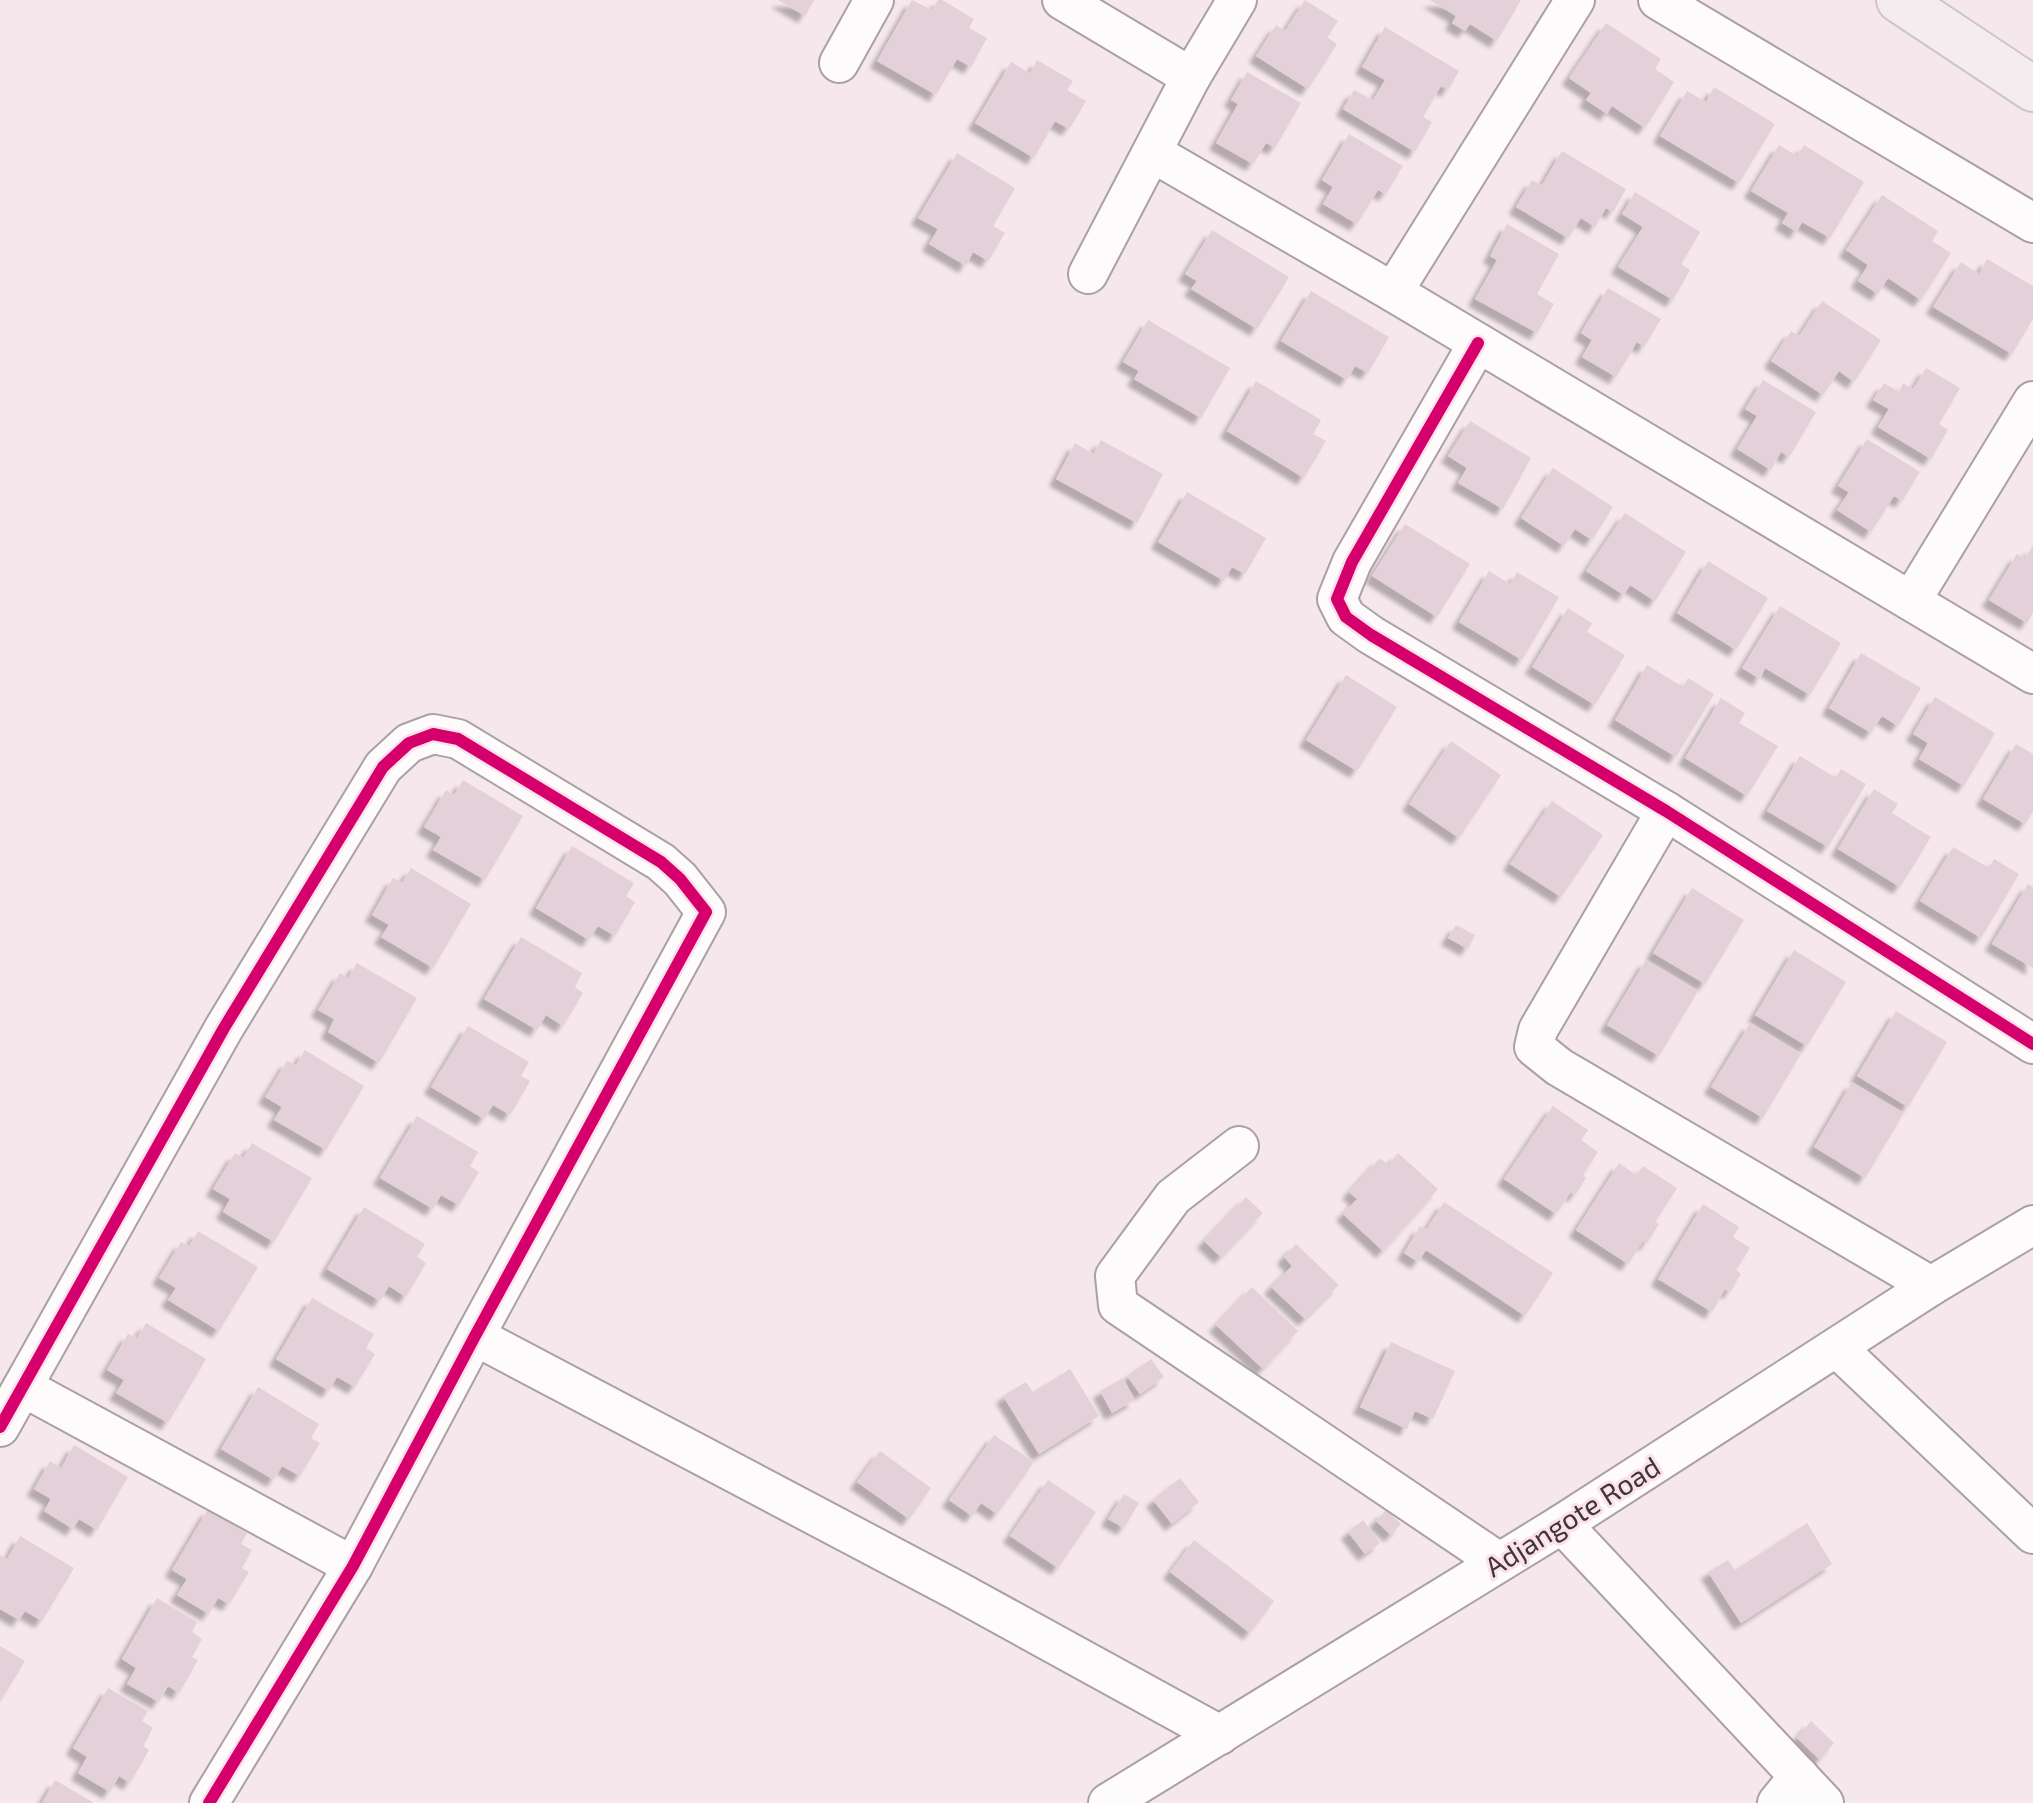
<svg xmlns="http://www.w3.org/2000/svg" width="2033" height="1803" viewBox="0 0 2033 1803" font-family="'Exo 2',sans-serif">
<defs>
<filter id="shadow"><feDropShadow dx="-7" dy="7" stdDeviation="2" flood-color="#0004"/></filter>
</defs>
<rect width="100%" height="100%" fill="#f5e7ec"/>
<g fill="#e4d0d8" filter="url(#shadow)">
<path d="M 778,0 L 814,0 L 805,16 Z"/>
<path d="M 912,0 L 932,10 L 938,0 L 942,0 L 974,19 L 969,28 L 987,38 L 971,67 L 957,59 L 936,95 L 877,61 Z"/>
<path d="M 1305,0 L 1338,21 L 1327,37 L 1337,44 L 1308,89 L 1256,56 L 1276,25 L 1285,31 Z"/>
<path d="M 1430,0 L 1521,0 L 1497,41 L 1470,24 L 1465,31 L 1452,23 L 1456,16 Z"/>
<path d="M 1606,23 L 1661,59 L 1655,69 L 1674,82 L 1645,128 L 1612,106 L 1607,114 L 1586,100 L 1591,93 L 1569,78 Z"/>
<path d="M 1385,27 L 1459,71 L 1448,90 L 1441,86 L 1423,117 L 1432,122 L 1415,152 L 1343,109 L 1354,90 L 1373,100 L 1385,80 L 1362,67 Z"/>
<path d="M 1037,60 L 1073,81 L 1067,90 L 1086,101 L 1069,129 L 1055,121 L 1034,158 L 975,123 L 1011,62 L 1030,73 Z"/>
<path d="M 1247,72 L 1301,103 L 1275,148 L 1266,143 L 1253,164 L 1216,143 L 1238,104 L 1231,100 Z"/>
<path d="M 1714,87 L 1775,124 L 1739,183 L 1660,136 L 1687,91 L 1706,102 Z"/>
<path d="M 1349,134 L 1403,166 L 1386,194 L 1378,190 L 1357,224 L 1323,204 L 1333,187 L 1322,180 Z"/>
<path d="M 1779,145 L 1797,156 L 1804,145 L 1864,182 L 1830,238 L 1802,222 L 1797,232 L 1782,223 L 1788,213 L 1751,191 Z"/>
<path d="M 1562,151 L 1626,189 L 1613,212 L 1606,208 L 1595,227 L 1581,218 L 1568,238 L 1516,207 L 1532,180 L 1542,185 Z"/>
<path d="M 957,153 L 1015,188 L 993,226 L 1005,233 L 988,261 L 973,252 L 966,266 L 929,244 L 938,229 L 918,218 Z"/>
<path d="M 1635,192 L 1700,232 L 1681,264 L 1690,270 L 1673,300 L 1618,267 L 1643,227 L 1622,214 Z"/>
<path d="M 1882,195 L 1938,231 L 1932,241 L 1951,253 L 1921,300 L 1888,278 L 1878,294 L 1858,281 L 1868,265 L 1846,250 Z"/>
<path d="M 1507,224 L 1559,254 L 1537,294 L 1554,304 L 1537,333 L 1475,299 L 1497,260 L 1490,256 Z"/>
<path d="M 1212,230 L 1289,277 L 1257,329 L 1191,289 L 1197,281 L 1185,274 Z"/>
<path d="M 1987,259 L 2033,286 L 2033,319 L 2012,354 L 1933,307 L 1961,262 L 1979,274 Z"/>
<path d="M 1608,288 L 1661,319 L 1644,347 L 1637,342 L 1616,377 L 1582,357 L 1592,340 L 1581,333 Z"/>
<path d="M 1311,291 L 1389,337 L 1368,373 L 1355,366 L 1347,380 L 1281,341 Z"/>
<path d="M 1822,301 L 1881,340 L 1854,382 L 1839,371 L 1823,395 L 1771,361 L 1791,331 L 1799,336 Z"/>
<path d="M 1148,320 L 1230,368 L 1201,418 L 1134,379 L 1139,371 L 1123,362 Z"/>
<path d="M 1926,368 L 1960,388 L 1939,424 L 1948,430 L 1931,459 L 1878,427 L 1889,409 L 1873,400 L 1884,383 L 1899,392 L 1903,383 L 1913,389 Z"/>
<path d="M 1763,380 L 1816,412 L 1789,457 L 1781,452 L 1771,470 L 1737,449 L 1757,416 L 1745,409 Z"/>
<path d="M 1256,381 L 1321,420 L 1313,434 L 1326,441 L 1304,478 L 1227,431 Z"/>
<path d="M 1470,421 L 1531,458 L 1503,509 L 1458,483 L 1467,468 L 1448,456 Z"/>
<path d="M 1867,439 L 1920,472 L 1902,501 L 1894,496 L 1871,532 L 1837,510 L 1849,492 L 1838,486 Z"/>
<path d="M 1101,440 L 1163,474 L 1137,523 L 1056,479 L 1075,443 L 1093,454 Z"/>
<path d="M 1553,468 L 1613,507 L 1592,540 L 1575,529 L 1564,546 L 1521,518 Z"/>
<path d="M 1187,492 L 1266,538 L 1245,574 L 1232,567 L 1224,581 L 1158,542 Z"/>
<path d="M 1625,513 L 1686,552 L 1655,601 L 1630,585 L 1624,595 L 1586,571 Z"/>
<path d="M 1405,524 L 1470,564 L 1437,617 L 1372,576 Z"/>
<path d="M 2033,545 L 2033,613 L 2027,623 L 1989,600 L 2017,554 L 2025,559 Z"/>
<path d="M 1708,561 L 1768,598 L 1736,650 L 1677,613 Z"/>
<path d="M 1489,571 L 1510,584 L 1517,572 L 1559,597 L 1522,660 L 1459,622 Z"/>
<path d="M 1780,606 L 1841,643 L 1810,695 L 1765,668 L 1760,679 L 1742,668 Z"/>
<path d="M 1568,608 L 1592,623 L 1587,632 L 1625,655 L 1595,705 L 1532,667 Z"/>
<path d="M 1861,653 L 1921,688 L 1898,726 L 1882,716 L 1871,733 L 1829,708 Z"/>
<path d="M 1647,665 L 1683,687 L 1688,678 L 1714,694 L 1676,757 L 1615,720 Z"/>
<path d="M 1346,675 L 1397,707 L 1357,771 L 1306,740 Z"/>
<path d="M 1935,697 L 1995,733 L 1964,786 L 1919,759 L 1928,743 L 1913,734 Z"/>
<path d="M 1721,698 L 1745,713 L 1739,723 L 1778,746 L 1747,796 L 1685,758 Z"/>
<path d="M 1451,741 L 1501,775 L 1459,838 L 1409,804 Z"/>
<path d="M 2016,744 L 2033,754 L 2033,812 L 2025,824 L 1983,799 Z"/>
<path d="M 1800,756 L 1836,778 L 1841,769 L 1866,784 L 1828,847 L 1767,811 Z"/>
<path d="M 463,780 L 523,816 L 485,880 L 433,850 L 441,837 L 424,827 L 446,790 L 454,795 Z"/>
<path d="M 1874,789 L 1898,804 L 1892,813 L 1931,837 L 1900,887 L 1838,849 Z"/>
<path d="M 1552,801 L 1603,835 L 1561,897 L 1510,864 Z"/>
<path d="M 572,846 L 634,883 L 626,896 L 635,902 L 615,936 L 598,926 L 589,940 L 536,908 Z"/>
<path d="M 1953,847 L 1989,868 L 1994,859 L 2019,874 L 1981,938 L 1920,901 Z"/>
<path d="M 411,868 L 471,904 L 433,968 L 381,937 L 389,925 L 372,915 L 393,878 L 402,883 Z"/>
<path d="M 2028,884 L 2033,887 L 2033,968 L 1992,944 Z"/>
<path d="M 1692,888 L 1744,920 L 1705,984 L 1653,953 Z"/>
<path d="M 1456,925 L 1475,935 L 1468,949 L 1448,938 Z"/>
<path d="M 521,937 L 582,973 L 575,987 L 583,993 L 563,1026 L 546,1015 L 537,1030 L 484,999 Z"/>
<path d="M 1794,950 L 1846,982 L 1807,1046 L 1755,1015 Z"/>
<path d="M 1646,960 L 1698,991 L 1659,1056 L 1607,1025 Z"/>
<path d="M 357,963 L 417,998 L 379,1063 L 328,1032 L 334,1019 L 318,1010 L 340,973 L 348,978 Z"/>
<path d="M 1896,1011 L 1947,1042 L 1908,1107 L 1857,1076 Z"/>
<path d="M 1750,1023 L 1801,1054 L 1763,1118 L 1711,1087 Z"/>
<path d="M 468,1026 L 529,1062 L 521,1076 L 530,1081 L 510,1115 L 493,1105 L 484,1119 L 431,1087 Z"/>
<path d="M 305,1050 L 364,1086 L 326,1150 L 274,1120 L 282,1107 L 265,1097 L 287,1061 L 296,1065 Z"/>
<path d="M 1852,1082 L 1904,1113 L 1865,1178 L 1814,1147 Z"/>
<path d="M 1553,1106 L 1588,1130 L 1581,1140 L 1598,1152 L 1583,1175 L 1586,1178 L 1575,1195 L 1571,1192 L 1556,1214 L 1504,1179 Z"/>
<path d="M 417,1116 L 478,1152 L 470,1166 L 479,1172 L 459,1205 L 441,1195 L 433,1209 L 380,1178 Z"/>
<path d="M 252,1143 L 312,1178 L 274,1242 L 223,1212 L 230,1199 L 213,1189 L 235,1153 L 243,1158 Z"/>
<path d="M 1398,1153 L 1438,1189 L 1383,1251 L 1343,1214 L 1357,1199 L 1349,1192 L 1380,1158 L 1388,1165 Z"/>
<path d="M 1619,1163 L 1636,1175 L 1643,1166 L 1677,1188 L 1655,1222 L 1659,1224 L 1646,1244 L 1643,1241 L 1628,1264 L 1576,1230 Z"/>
<path d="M 1246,1197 L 1263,1213 L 1221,1257 L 1204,1241 Z"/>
<path d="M 1444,1202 L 1553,1273 L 1525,1316 L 1426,1250 L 1418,1262 L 1404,1253 L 1420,1226 L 1426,1230 Z"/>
<path d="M 1703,1204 L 1739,1227 L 1733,1237 L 1750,1248 L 1736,1270 L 1741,1274 L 1730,1292 L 1725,1289 L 1712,1312 L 1658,1279 Z"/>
<path d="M 364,1207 L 425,1244 L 417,1257 L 426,1263 L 406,1297 L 389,1286 L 380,1301 L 327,1269 Z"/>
<path d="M 198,1231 L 258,1267 L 219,1331 L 168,1300 L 176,1288 L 159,1278 L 181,1242 L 189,1246 Z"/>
<path d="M 1296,1244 L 1339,1285 L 1305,1319 L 1271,1287 L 1292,1266 L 1284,1257 Z"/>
<path d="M 1252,1287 L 1298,1331 L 1263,1369 L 1216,1325 Z"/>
<path d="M 312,1298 L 374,1334 L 366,1348 L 375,1354 L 355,1387 L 337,1377 L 329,1391 L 276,1359 Z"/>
<path d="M 146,1323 L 206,1359 L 168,1423 L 116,1393 L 124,1380 L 107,1370 L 128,1334 L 137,1338 Z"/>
<path d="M 1391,1342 L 1455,1371 L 1433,1419 L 1415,1411 L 1407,1429 L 1360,1407 Z"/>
<path d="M 1151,1359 L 1164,1377 L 1140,1394 L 1127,1376 Z"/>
<path d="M 1070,1369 L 1099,1416 L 1039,1454 L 1003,1396 L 1026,1382 L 1033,1392 Z"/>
<path d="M 1123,1378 L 1135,1400 L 1112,1413 L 1100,1391 Z"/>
<path d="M 258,1387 L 319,1424 L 311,1438 L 320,1443 L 300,1476 L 282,1466 L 274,1480 L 221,1449 Z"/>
<path d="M 994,1435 L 1034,1462 L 997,1514 L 981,1503 L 972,1516 L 949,1500 Z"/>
<path d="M 74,1445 L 128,1477 L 97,1530 L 79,1519 L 73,1529 L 44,1511 L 51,1499 L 34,1489 L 50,1461 L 61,1468 Z"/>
<path d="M 880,1451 L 931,1488 L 909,1519 L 857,1482 Z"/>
<path d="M 1180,1478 L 1199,1502 L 1172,1524 L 1153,1500 Z"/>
<path d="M 1048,1480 L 1096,1512 L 1058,1568 L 1010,1536 Z"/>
<path d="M 1124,1494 L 1139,1503 L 1124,1528 L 1108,1519 Z"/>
<path d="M 208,1509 L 247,1533 L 241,1544 L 252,1550 L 242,1568 L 249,1572 L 229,1604 L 218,1598 L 209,1614 L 177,1595 L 187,1579 L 172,1570 Z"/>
<path d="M 1386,1510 L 1401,1524 L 1391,1535 L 1376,1521 Z"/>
<path d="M 1363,1520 L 1380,1543 L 1365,1554 L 1348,1532 Z"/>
<path d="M 1807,1523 L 1832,1564 L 1741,1623 L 1708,1572 L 1728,1560 L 1735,1570 Z"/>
<path d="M 20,1536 L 74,1568 L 42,1621 L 25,1611 L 19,1620 L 0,1609 L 0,1555 L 7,1559 Z"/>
<path d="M 1194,1540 L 1274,1601 L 1250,1633 L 1170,1572 Z"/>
<path d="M 157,1598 L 197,1622 L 192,1632 L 202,1639 L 192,1657 L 198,1660 L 179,1693 L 168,1686 L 159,1702 L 127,1684 L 136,1668 L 122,1659 Z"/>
<path d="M 0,1646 L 25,1661 L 0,1702 Z"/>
<path d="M 108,1688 L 148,1711 L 142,1721 L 153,1728 L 143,1746 L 149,1750 L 130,1783 L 119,1776 L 110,1792 L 78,1773 L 87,1757 L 73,1748 Z"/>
<path d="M 1811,1721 L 1834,1743 L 1820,1760 L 1797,1738 Z"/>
<path d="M 55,1780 L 94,1803 L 42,1803 Z"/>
</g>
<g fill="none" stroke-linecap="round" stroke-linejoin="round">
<defs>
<g id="minor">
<path d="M 1062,0 L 1191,77"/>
<path d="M 1658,0 L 2033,223"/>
<path d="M 839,63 L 874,0"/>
<path d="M 1153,153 L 1393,292 L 2033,674"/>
<path d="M 1088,274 L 1191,77 L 1237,0"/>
<path d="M 1393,292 L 1575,0"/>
<path d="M 1478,343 L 1352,562 L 1337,599 L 1346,617 L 1371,635 L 1666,811 L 2033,1044"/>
<path d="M 1911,601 L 2033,401"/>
<path d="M 1666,811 L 1538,1030 L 1534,1047 L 1559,1067 L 1931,1286"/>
<path d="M 1239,1146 L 1173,1197 L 1115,1276 L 1118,1305 L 1499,1562"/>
<path d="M 475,1336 L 956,1590 L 1220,1735"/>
<path d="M 1837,1348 L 2033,1534"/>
<path d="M 23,1387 L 353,1566"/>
<path d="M 0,1427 L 224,1028 L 383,767 L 409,743 L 433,734 L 458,739 L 661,862 L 680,879 L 706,912 L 475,1336 L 353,1566 L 209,1803"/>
<path d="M 1562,1524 L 1824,1803"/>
<path d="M 1108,1803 L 1562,1524 L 1931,1286 L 2033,1225"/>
<path d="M 1777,1803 L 1799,1776"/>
</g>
<path id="major" d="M 1899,0 L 2033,89"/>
</defs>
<use href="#minor" stroke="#aba0a4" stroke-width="42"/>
<use href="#major" stroke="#cdc6c9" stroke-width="48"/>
<use href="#minor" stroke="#fefbfc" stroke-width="38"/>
<use href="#major" stroke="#f4ecef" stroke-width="44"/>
<defs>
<g id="cycleway">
<path d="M 1478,343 L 1352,562 L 1337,599 L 1346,617 L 1371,635 L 1666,811 L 2033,1044"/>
<path d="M 0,1427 L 224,1028 L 383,767 L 409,743 L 433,734 L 458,739 L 661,862 L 680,879 L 706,912 L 475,1336 L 353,1566 L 209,1803"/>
</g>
</defs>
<use href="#cycleway" stroke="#fbe1eb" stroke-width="17"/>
<use href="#cycleway" stroke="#d6006c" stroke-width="12"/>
</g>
<g text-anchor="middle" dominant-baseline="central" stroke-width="6" stroke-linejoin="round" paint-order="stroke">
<g font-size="28" fill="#40363a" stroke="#fbe1eb">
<text transform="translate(1572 1516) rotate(-32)">Adjangote Road</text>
</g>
</g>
</svg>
